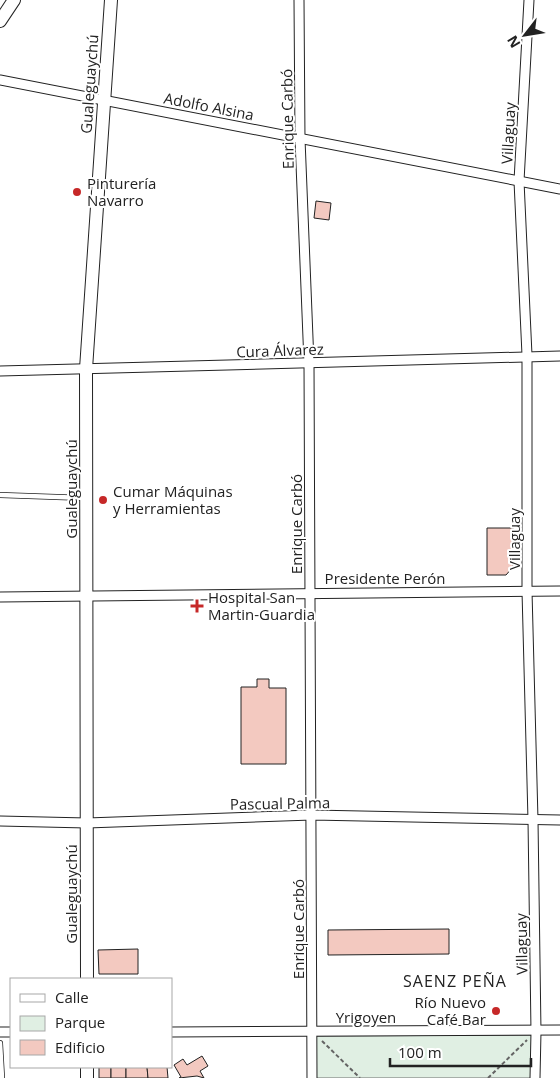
<svg xmlns="http://www.w3.org/2000/svg" width="560" height="1078" viewBox="0 0 560 1078" font-family="'Open Sans',sans-serif">
<rect width="100%" height="100%" fill="#fff"/>
<path fill="#e0efe3" stroke="#6f6f6f" d="M 533,1035 L 531,1078 L 315,1078 L 316,1036 Z"/>
<g fill="#f3c9c0" stroke="#222">
<path d="M 316,201 L 331,203 L 329,220 L 314,218 Z"/>
<path d="M 487,528 L 513,528 L 513,567 L 506,575 L 487,575 Z"/>
<path d="M 257,679 L 269,679 L 269,688 L 286,688 L 286,764 L 241,764 L 241,687 L 257,687 Z"/>
<path d="M 449,929 L 449,954 L 328,955 L 328,930 Z"/>
<path d="M 138,949 L 138,974 L 99,974 L 98,950 Z"/>
<path d="M 202,1056 L 208,1066 L 200,1071 L 204,1078 L 197,1076 L 179,1078 L 181,1077 L 174,1065 L 183,1059 L 187,1065 Z"/>
<rect x="99" y="1067" width="12" height="11"/>
<rect x="111" y="1067" width="15" height="11"/>
<path d="M 126,1067 L 147,1067 L 148,1078 L 126,1078 Z"/>
<path d="M 147,1067 L 167,1067 L 168,1078 L 148,1078 Z"/>
</g>
<g fill="none" stroke-linecap="round" stroke-linejoin="round">
<defs>
<g id="lane">
<path d="M 0,495 L 85,498"/>
<path d="M 0,1043 L 2,1078"/>
</g>
<g id="street">
<path d="M 299,0 L 300,139 L 309,363 L 312,1078"/>
<path d="M 529,0 L 519,181 L 527,355 L 527,591 L 533,820 L 536,1032 L 535,1078"/>
<path d="M 0,80 L 560,189"/>
<path d="M 0,371 L 560,356"/>
<path d="M 0,597 L 560,591"/>
<path d="M 0,821 L 87,823 L 312,815 L 560,820"/>
<path d="M 0,1032 L 11,1032"/>
<path d="M 171,1032 L 560,1030"/>
</g>
<g id="secondary">
<path d="M 0,21 L 14,0"/>
<path d="M 87,979 L 86,369 L 111,0"/>
<path d="M 87,1067 L 87,1078"/>
</g>
</defs>
<use href="#lane" stroke="#222" stroke-width="6"/>
<use href="#street" stroke="#222" stroke-width="11"/>
<use href="#secondary" stroke="#222" stroke-width="14"/>
<g stroke="#646464" stroke-width="2" stroke-dasharray="4 2.5" stroke-linecap="butt">
<path d="M 322,1041 L 360,1078"/>
<path d="M 488,1078 L 527,1040"/>
</g>
<use href="#lane" stroke="#fff" stroke-width="4.5"/>
<use href="#street" stroke="#fff" stroke-width="9"/>
<use href="#secondary" stroke="#fff" stroke-width="12"/>
</g>
<g fill="#c62828" stroke="#fff" stroke-width="2">
<circle cx="77" cy="192" r="5"/>
<circle cx="103" cy="500" r="5"/>
<path d="M194.5 598.5h5v5h5v5h-5v5h-5v-5h-5v-5h5z"/>
<circle cx="496" cy="1011" r="5"/>
</g>
<g text-anchor="middle" dominant-baseline="central" stroke-width="4" stroke-linejoin="round" paint-order="stroke">
<g font-size="15" fill="#222" stroke="#fff">
<text transform="translate(89 84) rotate(-86)">Gualeguaychú</text>
<text transform="translate(209 106) rotate(11)">Adolfo Alsina</text>
<text transform="translate(287 119) rotate(-91)">Enrique Carbó</text>
<text transform="translate(508 133) rotate(-87)">Villaguay</text>
<text transform="translate(280 350) rotate(-2)">Cura Álvarez</text>
<text transform="translate(71 489) rotate(-90)">Gualeguaychú</text>
<text transform="translate(296 524) rotate(-90)">Enrique Carbó</text>
<text transform="translate(514 539) rotate(-90)">Villaguay</text>
<text x="385" y="578">Presidente Perón</text>
<text transform="translate(280 803) rotate(-1)">Pascual Palma</text>
<text transform="translate(71 894) rotate(-90)">Gualeguaychú</text>
<text transform="translate(298 929) rotate(-90)">Enrique Carbó</text>
<text transform="translate(521 944) rotate(-91)">Villaguay</text>
<text x="366" y="1017">Yrigoyen</text>
</g>
<g font-size="15" fill="#222" stroke="#fff" text-anchor="start">
<text x="87" y="183">Pinturería<tspan x="87" dy="17">Navarro</tspan></text>
<text x="113" y="491">Cumar Máquinas<tspan x="113" dy="17">y Herramientas</tspan></text>
<text x="208" y="597">Hospital San<tspan x="208" dy="17">Martin-Guardia</tspan></text>
<text x="486" y="1002" text-anchor="end">Río Nuevo<tspan x="486" dy="17">Café Bar</tspan></text>
</g>
<g font-size="16" letter-spacing="1" fill="#222" stroke="#fff">
<text x="455" y="981">SAENZ PEÑA</text>
</g>
</g>
<rect x="10" y="978" width="162" height="90" fill="#ffffff" stroke="#a7a7a7"/>
<rect x="20" y="994" width="25" height="8" fill="#ffffff" stroke="#a7a7a7"/>
<text x="55" y="1003" font-size="15" fill="#222222">Calle</text>
<rect x="20" y="1016" width="25" height="15" fill="#e0efe3" stroke="#a7a7a7"/>
<text x="55" y="1028" font-size="15" fill="#222222">Parque</text>
<rect x="20" y="1040" width="25" height="15" fill="#f3c9c0" stroke="#a7a7a7"/>
<text x="55" y="1053" font-size="15" fill="#222222">Edificio</text>
<g transform="translate(525 35) rotate(239)" stroke="#ffffff" stroke-width="4" paint-order="stroke">
<path d="M0-4L9 19L0 12L-9 19Z" fill="#222222"/>
<text y="-8" font-size="14" font-weight="bold" text-anchor="middle" fill="#222222">N</text>
</g>
<path d="M390 1058v8h141v-8" fill="none" stroke="#222222" stroke-width="2.5"/>
<text x="398" y="1058" font-size="15" fill="#222222" stroke="#ffffff" stroke-width="4" paint-order="stroke">100 m</text>
</svg>
